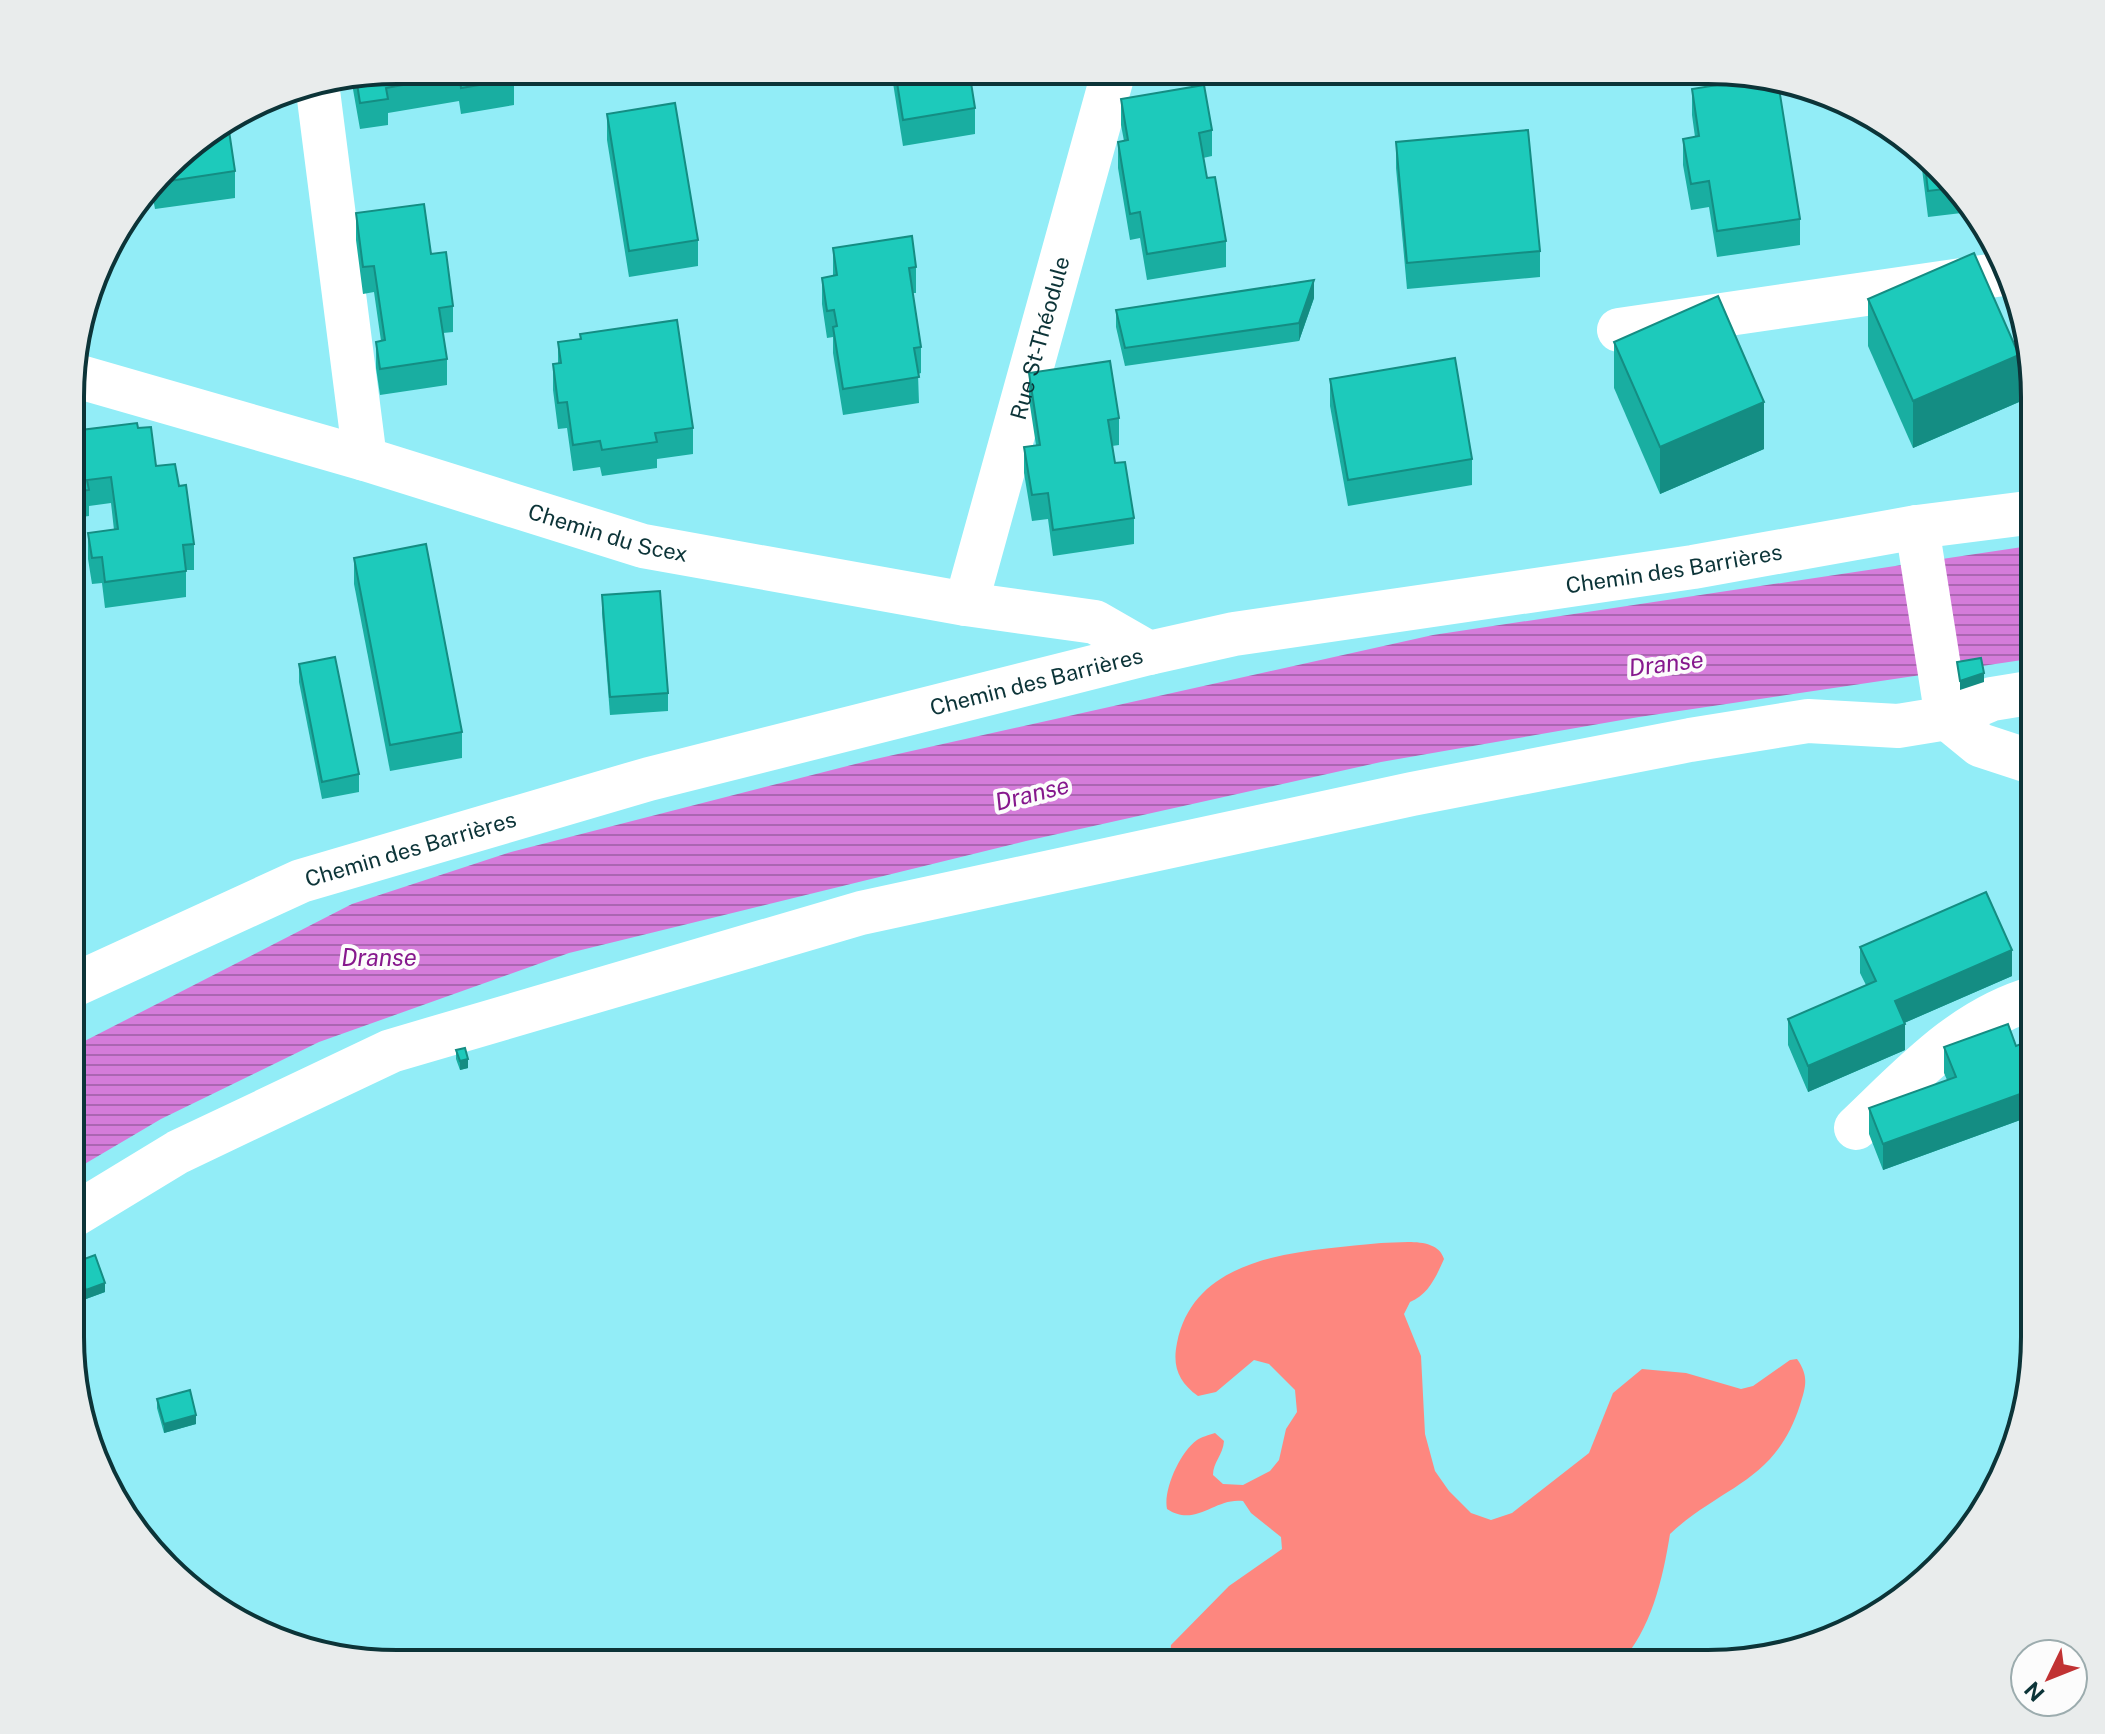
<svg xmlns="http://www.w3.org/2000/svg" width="2105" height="1734" viewBox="0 0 2105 1734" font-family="'Public Sans',sans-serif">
<defs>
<pattern id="water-rules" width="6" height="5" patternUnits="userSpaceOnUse" patternTransform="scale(2)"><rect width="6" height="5" fill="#d57cda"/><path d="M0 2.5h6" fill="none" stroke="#ab66b2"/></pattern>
</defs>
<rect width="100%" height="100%" fill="#92edf7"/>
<path fill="#fd877f" d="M 1381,1243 C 1401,1243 1437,1236 1444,1259 C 1436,1277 1428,1295 1410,1302 L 1404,1314 L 1421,1356 L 1425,1434 L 1435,1471 L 1449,1491 L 1471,1513 L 1491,1520 L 1512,1513 L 1589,1453 L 1613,1393 L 1642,1369 L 1686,1373 L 1741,1389 L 1753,1386 L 1790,1360 L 1797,1359 C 1809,1376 1806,1386 1800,1405 C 1775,1483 1722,1485 1670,1534 C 1663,1578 1651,1631 1619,1664 L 1173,1664 L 1170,1660 L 1171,1645 L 1229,1586 L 1282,1549 L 1281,1537 L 1251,1513 L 1243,1501 C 1215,1497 1196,1528 1167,1509 C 1163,1490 1180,1452 1197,1440 C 1201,1437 1209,1435 1215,1433 L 1224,1441 C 1223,1455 1213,1462 1213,1475 L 1223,1484 L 1243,1485 L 1270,1471 L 1279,1460 L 1286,1429 L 1297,1412 L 1295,1390 L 1269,1364 L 1254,1360 L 1216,1392 L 1198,1396 C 1179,1382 1172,1367 1177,1343 C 1195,1252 1306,1251 1381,1243 Z"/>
<path fill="url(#water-rules)" d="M 2035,545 L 2035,658 L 1639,717 L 1381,762 L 1026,841 L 569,953 L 319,1042 L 161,1119 L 71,1172 L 71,1048 L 352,904 L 511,852 L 871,760 L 1433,635 Z"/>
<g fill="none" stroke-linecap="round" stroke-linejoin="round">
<g stroke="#fff" stroke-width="44">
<path d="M 317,83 L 365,459"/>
<path d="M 1619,330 L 2010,273"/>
<path id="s1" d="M 73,375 L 365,459 L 643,546 L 966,604 L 1095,622 L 1149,653"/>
<path d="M 1917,527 L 1947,718"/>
<path id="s2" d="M 966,604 L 1114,70"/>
<path d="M 1947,718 L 1980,745 L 2035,763"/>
<path id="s3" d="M 72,986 L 301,881 L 649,779 L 1149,653 L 1234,634 L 1693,567 L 1917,527 L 2035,512"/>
<path d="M 1856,1128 C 1910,1077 1961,1019 2035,998"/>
<path d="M 71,1217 L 178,1152 L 391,1051 L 861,913 L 1412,794 L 1690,740 L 1808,721 L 1898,726 L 1947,718 L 1992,699 L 2035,692"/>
</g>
</g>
<g fill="#19aea1">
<path d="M 397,70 L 514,79 L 514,105 L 461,114 L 459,101 L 388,113 L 388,125 L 360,129 L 351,78 Z"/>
<path d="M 634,70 L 657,70 L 635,74 Z"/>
<path d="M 893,70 L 969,70 L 975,108 L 975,134 L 903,146 L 893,83 Z"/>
<path d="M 1692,89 L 1800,219 L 1800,245 L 1717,257 L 1709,207 L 1691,210 L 1683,165 L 1683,139 L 1695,137 L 1692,115 Z"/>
<path d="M 1121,99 L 1212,130 L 1212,156 L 1203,158 L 1207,178 L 1226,241 L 1226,267 L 1147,280 L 1140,238 L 1130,240 L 1118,168 L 1118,142 L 1124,141 L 1121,125 Z"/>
<path d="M 607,114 L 698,240 L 698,266 L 629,277 L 607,140 Z"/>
<path d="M 1396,142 L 1540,251 L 1540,277 L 1407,289 L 1396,168 Z"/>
<path d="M 182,151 L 235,171 L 235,198 L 155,209 L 151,188 Z"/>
<path d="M 1920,153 L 1939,166 L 1970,212 L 1928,217 Z"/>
<path d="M 356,213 L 431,254 L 453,306 L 453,332 L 443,333 L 447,359 L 447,385 L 380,395 L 376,368 L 376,342 L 381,341 L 374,292 L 363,294 L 356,240 Z"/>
<path d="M 833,248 L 916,267 L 916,293 L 913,293 L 921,347 L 921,373 L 918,374 L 919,403 L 843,415 L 833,353 L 833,337 L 827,338 L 822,304 L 822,278 L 833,276 Z"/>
<path d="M 1314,298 L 1299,341 L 1125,366 L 1116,327 L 1116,310 Z"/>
<path d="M 1868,299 L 2019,402 L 1913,448 L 1868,346 Z"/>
<path d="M 580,334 L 693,428 L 693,454 L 657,459 L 657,468 L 602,476 L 600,467 L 573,471 L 567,428 L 558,429 L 553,390 L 553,364 L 558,363 L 558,342 L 580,339 Z"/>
<path d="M 1614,342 L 1764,449 L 1660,494 L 1614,388 Z"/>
<path d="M 1029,373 L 1119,418 L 1119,445 L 1112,446 L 1115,463 L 1134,518 L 1134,544 L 1053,556 L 1048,519 L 1032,521 L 1024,473 L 1024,447 L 1036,445 L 1029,399 Z"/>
<path d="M 1330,379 L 1472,459 L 1472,485 L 1348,506 L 1330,406 Z"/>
<path d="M 138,428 L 156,466 L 179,486 L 194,544 L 194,570 L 186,570 L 186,597 L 105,608 L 102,583 L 92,584 L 88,559 L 88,533 L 114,530 L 111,503 L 89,506 L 89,516 L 73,518 L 73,431 Z"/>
<path d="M 354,558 L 462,732 L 462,758 L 390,771 L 354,584 Z"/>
<path d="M 602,595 L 668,693 L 668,711 L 610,715 L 602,613 Z"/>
<path d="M 299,664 L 359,774 L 359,792 L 322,799 L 299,682 Z"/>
<path d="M 72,757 L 82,789 L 82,798 L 72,800 Z"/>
<path d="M 1860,947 L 2012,976 L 1904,1023 L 1905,1050 L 1808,1092 L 1788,1045 L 1788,1019 L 1866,985 L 1860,973 Z"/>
<path d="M 2034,1039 L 2034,1115 L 1883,1170 L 1869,1134 L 1869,1108 L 1947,1080 L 1944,1073 L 1944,1047 L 2016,1046 Z"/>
<path d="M 456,1050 L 468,1068 L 460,1070 L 456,1059 Z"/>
<path d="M 76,1262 L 105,1292 L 86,1299 L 76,1271 Z"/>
<path d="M 157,1399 L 196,1424 L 164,1433 L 157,1408 Z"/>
</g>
<g fill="#148d83">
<path d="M 1314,280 L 1314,298 L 1299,341 L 1299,323 Z"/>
<path d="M 2019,355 L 2019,402 L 1913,448 L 1913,401 Z"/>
<path d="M 1764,402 L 1764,449 L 1660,494 L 1660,447 Z"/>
<path d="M 1984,673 L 1984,682 L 1960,690 L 1960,681 Z"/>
<path d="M 2012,950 L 2012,976 L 1895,1027 L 1895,1001 Z"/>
<path d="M 1905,1024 L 1905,1050 L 1808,1092 L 1808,1066 Z"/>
<path d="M 468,1059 L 468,1068 L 460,1070 L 460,1061 Z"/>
<path d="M 2034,1089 L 2034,1115 L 1883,1170 L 1883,1144 Z"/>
<path d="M 105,1283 L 105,1292 L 86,1299 L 86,1290 Z"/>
<path d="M 196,1415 L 196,1424 L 164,1433 L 164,1424 Z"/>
</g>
<g fill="#1dcabb" stroke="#148d83" stroke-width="2">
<path d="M 397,70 L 512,70 L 514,79 L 461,88 L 459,75 L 386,88 L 388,99 L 360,103 L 356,77 Z"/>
<path d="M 895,70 L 969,70 L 975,108 L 903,120 Z"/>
<path d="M 1761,78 L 1778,82 L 1800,219 L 1717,231 L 1709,181 L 1691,184 L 1683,139 L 1699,136 L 1692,89 Z"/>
<path d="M 1204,85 L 1212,130 L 1199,133 L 1207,178 L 1215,177 L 1226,241 L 1147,254 L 1140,212 L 1130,214 L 1118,142 L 1128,140 L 1121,99 Z"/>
<path d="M 675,103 L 698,240 L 629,251 L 607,114 Z"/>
<path d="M 228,124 L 235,171 L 156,183 L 182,151 Z"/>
<path d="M 1528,130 L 1540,251 L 1407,263 L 1396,142 Z"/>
<path d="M 1924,156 L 1939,166 L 1954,188 L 1928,191 Z"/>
<path d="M 424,204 L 431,254 L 446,252 L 453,306 L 439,308 L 447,359 L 380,369 L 376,342 L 385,340 L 374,266 L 363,267 L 356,213 Z"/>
<path d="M 912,236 L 916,267 L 909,268 L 921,347 L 914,348 L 919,377 L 843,389 L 833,327 L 837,326 L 834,310 L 827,311 L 822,278 L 837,275 L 833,248 Z"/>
<path d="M 1974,253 L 2019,355 L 1913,401 L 1868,299 Z"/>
<path d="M 1314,280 L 1299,323 L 1125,348 L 1116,310 Z"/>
<path d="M 1718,296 L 1764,402 L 1660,447 L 1614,342 Z"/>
<path d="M 677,320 L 693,428 L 655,433 L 657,442 L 602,450 L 600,441 L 573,445 L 567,402 L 558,403 L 553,364 L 561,363 L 558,342 L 581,339 L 580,334 Z"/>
<path d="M 1455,358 L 1472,459 L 1348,480 L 1330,379 Z"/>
<path d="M 1110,361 L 1119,418 L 1108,420 L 1115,463 L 1125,462 L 1134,518 L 1053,530 L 1048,493 L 1032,495 L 1024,447 L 1040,445 L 1029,373 Z"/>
<path d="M 137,423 L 138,428 L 151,427 L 156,466 L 175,464 L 179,486 L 186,485 L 194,544 L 183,545 L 186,571 L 105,582 L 102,557 L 92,558 L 88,533 L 118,529 L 111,477 L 87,480 L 89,490 L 73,492 L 73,431 Z"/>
<path d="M 426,544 L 462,732 L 390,745 L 354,558 Z"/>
<path d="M 660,591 L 668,693 L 610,697 L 602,595 Z"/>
<path d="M 335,657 L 359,774 L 322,782 L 299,664 Z"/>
<path d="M 1981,658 L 1984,673 L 1960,681 L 1957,662 Z"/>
<path d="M 72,757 L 75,757 L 82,789 L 72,791 Z"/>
<path d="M 1986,892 L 2012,950 L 1895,1001 L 1905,1024 L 1808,1066 L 1788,1019 L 1876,981 L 1860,947 Z"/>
<path d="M 2008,1024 L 2016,1046 L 2034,1039 L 2034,1089 L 1883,1144 L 1869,1108 L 1956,1077 L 1944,1047 Z"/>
<path d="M 465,1048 L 468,1059 L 460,1061 L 456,1050 Z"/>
<path d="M 95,1255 L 105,1283 L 86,1290 L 76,1262 Z"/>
<path d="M 190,1390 L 196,1415 L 164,1424 L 157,1399 Z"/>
</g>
<g text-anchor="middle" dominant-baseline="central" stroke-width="8" stroke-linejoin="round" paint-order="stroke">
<g font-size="22" fill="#0c3438" stroke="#fcfcfc">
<text stroke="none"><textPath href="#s2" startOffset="276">Rue St-Théodule</textPath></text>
<text stroke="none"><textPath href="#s1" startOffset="558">Chemin du Scex</textPath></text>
<text stroke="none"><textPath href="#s3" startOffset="1662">Chemin des Barrières</textPath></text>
<text stroke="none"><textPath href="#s3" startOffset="1014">Chemin des Barrières</textPath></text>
<text stroke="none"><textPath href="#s3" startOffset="366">Chemin des Barrières</textPath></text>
</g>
<g font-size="24" font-style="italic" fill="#86188d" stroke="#fcfcfc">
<text transform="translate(1666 663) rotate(-7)">Dranse</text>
<text transform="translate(1032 793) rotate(-14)">Dranse</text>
<text x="379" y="957">Dranse</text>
</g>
</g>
<path d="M0 0H2105V1734H0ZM397 84H1708A313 313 0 0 1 2021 397V1337A313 313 0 0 1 1708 1650H397A313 313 0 0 1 84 1337V397A313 313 0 0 1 397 84Z" fill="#e9ecec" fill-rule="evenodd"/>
<path fill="none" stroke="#0c3438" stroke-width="4" d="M397 84H1708A313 313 0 0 1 2021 397V1337A313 313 0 0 1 1708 1650H397A313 313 0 0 1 84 1337V397A313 313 0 0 1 397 84Z"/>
<g transform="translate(2049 1678) rotate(227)"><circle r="38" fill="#fcfcfc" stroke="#9cacae" stroke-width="2"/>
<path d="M0-6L14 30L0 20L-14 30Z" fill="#c13233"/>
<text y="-12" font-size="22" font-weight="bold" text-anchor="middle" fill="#0c3438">N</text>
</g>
</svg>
